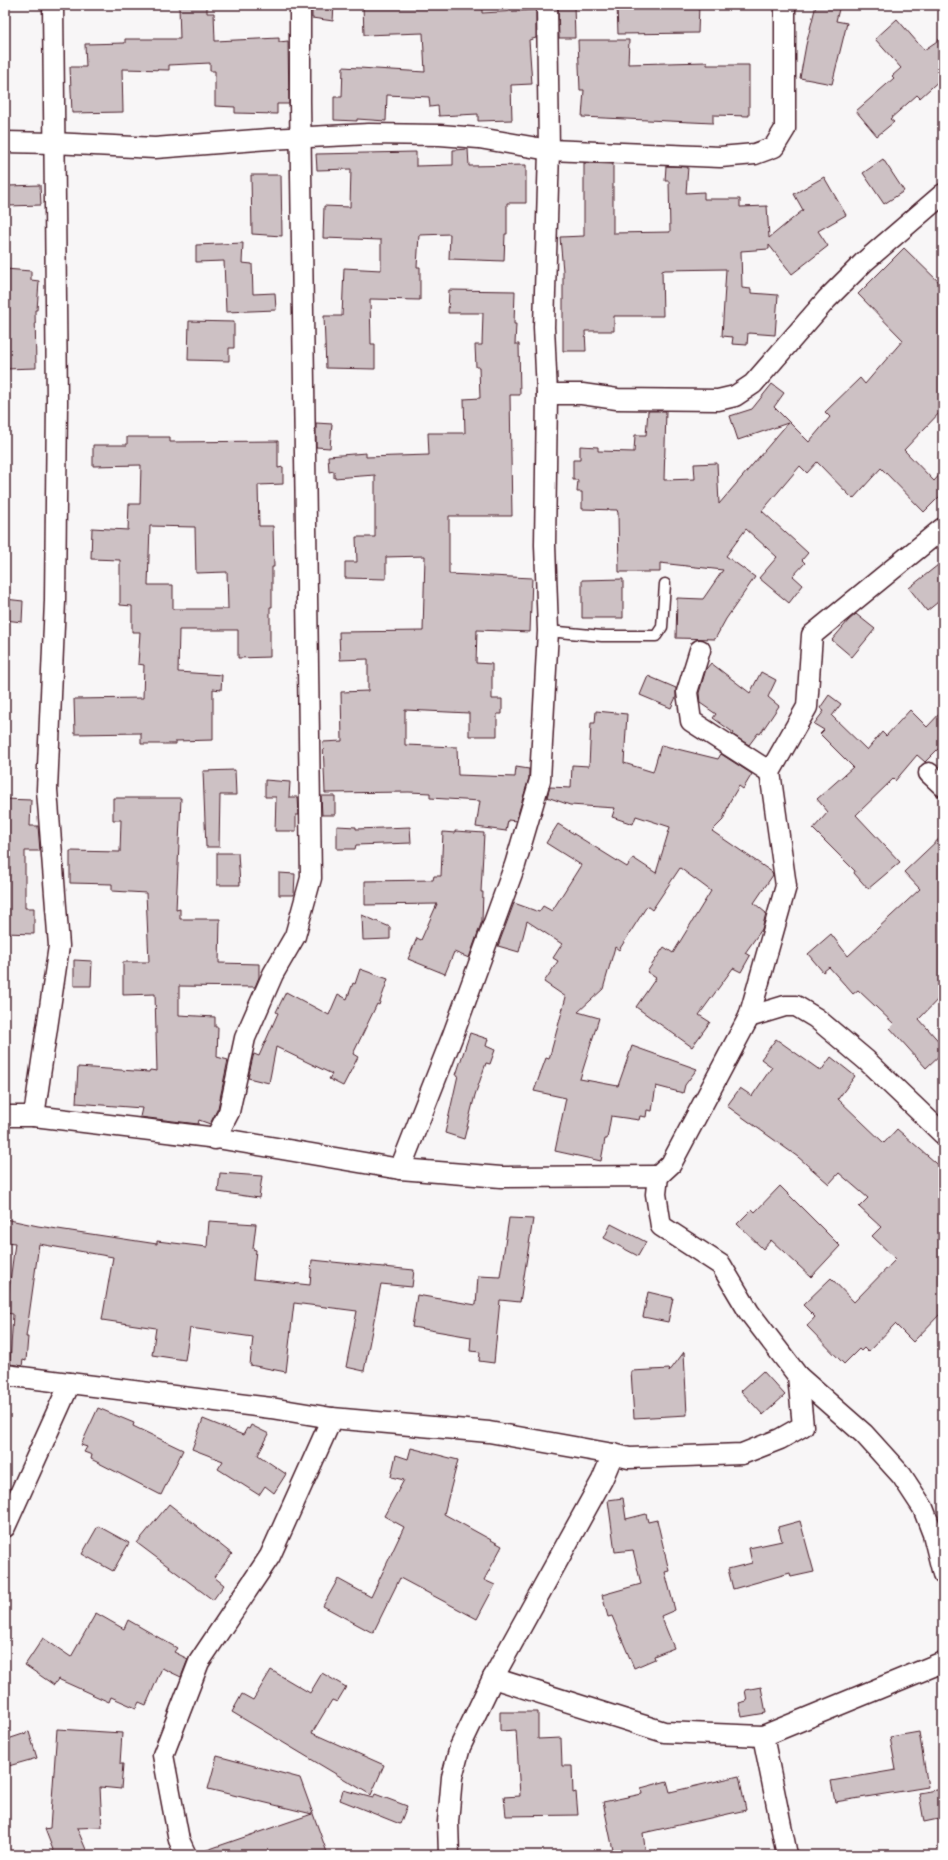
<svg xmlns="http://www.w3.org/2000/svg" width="948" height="1860" viewBox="0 0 948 1860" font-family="'Playpen Sans',sans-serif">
<rect width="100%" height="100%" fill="#f8f6f7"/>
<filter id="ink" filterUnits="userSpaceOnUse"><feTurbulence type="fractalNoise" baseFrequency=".025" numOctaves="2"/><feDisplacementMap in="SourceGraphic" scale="8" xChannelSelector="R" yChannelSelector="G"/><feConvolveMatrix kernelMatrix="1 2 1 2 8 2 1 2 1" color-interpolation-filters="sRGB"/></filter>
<g filter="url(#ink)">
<g fill="#cdc1c4" stroke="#4a1f2b" fill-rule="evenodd">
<path d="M 179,5 L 207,5 L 207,13 L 214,13 L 215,41 L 279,38 L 279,42 L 288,41 L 289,104 L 277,104 L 277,114 L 235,113 L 235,107 L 215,106 L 215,71 L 210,71 L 210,63 L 169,65 L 169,70 L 122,69 L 123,112 L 72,113 L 70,67 L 86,67 L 85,44 L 125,43 L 125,39 L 180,39 Z"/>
<path d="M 312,5 L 334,5 L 333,21 L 312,18 Z"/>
<path d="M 363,5 L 470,5 L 470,8 L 482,8 L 482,13 L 536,10 L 536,38 L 529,40 L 532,84 L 511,85 L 512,120 L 478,121 L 478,114 L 439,116 L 438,106 L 430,107 L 429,97 L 387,95 L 386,121 L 357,119 L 357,121 L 334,120 L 334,97 L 342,97 L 343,67 L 425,72 L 423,33 L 364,35 Z"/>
<path d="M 558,5 L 574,5 L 575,38 L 559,38 Z"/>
<path d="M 617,5 L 699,5 L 698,33 L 618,34 Z"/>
<path d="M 816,5 L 840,5 L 836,21 L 847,23 L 832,84 L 800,78 L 806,45 Z"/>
<path d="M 897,19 L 924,50 L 943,37 L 943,77 L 920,98 L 917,95 L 890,119 L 894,122 L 877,136 L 856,111 L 894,78 L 892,76 L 901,68 L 875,39 Z"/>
<path d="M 578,40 L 629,40 L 628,64 L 707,62 L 707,65 L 749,65 L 749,116 L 713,115 L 713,123 L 582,117 L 584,90 L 580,90 Z"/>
<path d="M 468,149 L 469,166 L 526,165 L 526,203 L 507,203 L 507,234 L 505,234 L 504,261 L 449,259 L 450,234 L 419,235 L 417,267 L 420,267 L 420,300 L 370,299 L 371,344 L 375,344 L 375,369 L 326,368 L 324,316 L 342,316 L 344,268 L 381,270 L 381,240 L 323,238 L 324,206 L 350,207 L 351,169 L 317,170 L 316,154 L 416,152 L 416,166 L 453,165 L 453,150 Z"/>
<path d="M 883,159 L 904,191 L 884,204 L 863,173 Z"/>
<path d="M 584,163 L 613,164 L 613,233 L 670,232 L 669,181 L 665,181 L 666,166 L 688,167 L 686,193 L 704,192 L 704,199 L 740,199 L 740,207 L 767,206 L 769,238 L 803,210 L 794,194 L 824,177 L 846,215 L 818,231 L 828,246 L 792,274 L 769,245 L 769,249 L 741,251 L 742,288 L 751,289 L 751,293 L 778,295 L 775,335 L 748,333 L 747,345 L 732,344 L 733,337 L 722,336 L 726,269 L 665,270 L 662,271 L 663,316 L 614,316 L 614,331 L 585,331 L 586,351 L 563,351 L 563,271 L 560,237 L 584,236 Z"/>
<path d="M 251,175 L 281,175 L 282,236 L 252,234 Z"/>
<path d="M 40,185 L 41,205 L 8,206 L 8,186 Z"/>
<path d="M 243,243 L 242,263 L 252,264 L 253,294 L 275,293 L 276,310 L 226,312 L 224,261 L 196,262 L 196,245 Z"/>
<path d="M 904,248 L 943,286 L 943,409 L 904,450 L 934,481 L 943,471 L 943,493 L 924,512 L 881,468 L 853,499 L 817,462 L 807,473 L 800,466 L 762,511 L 808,553 L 802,560 L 805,563 L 793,576 L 803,585 L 789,603 L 759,578 L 777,557 L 746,529 L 726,556 L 755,577 L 726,619 L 715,639 L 676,638 L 677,598 L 703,599 L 723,570 L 660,563 L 660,572 L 619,572 L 618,513 L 617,510 L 582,509 L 582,492 L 577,492 L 578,480 L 573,480 L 573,460 L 580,460 L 580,446 L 598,447 L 598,451 L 634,452 L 635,435 L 646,435 L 648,411 L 666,411 L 664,480 L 695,479 L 694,464 L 717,463 L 719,504 L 788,423 L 738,440 L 730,416 L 752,409 L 772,384 L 784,393 L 774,407 L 809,442 L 830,417 L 825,412 L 860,378 L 865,384 L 903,340 L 858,294 Z"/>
<path d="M 5,269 L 31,271 L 31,280 L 39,281 L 37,310 L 35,310 L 36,368 L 5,369 Z"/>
<path d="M 449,290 L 515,291 L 514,324 L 516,324 L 515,344 L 519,344 L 520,395 L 510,395 L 512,516 L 449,516 L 449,574 L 532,578 L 530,632 L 477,630 L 476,663 L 492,664 L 492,699 L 502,699 L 502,714 L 497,714 L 497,736 L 469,736 L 469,713 L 405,710 L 405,745 L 457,747 L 458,775 L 515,777 L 516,767 L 529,769 L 529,778 L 516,821 L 508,820 L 506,831 L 476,827 L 480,801 L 430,798 L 430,793 L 409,792 L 325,793 L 323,742 L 342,741 L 341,692 L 368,691 L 368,659 L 340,660 L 339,632 L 423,631 L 425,556 L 386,557 L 386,579 L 345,578 L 345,562 L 357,562 L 356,537 L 375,537 L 375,475 L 334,478 L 334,471 L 329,472 L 328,456 L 366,453 L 366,457 L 429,455 L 428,433 L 465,433 L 464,399 L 480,398 L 479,367 L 476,367 L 475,345 L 482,345 L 483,313 L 448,313 Z"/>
<path d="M 189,321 L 234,322 L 234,348 L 229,348 L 229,361 L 188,360 Z"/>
<path d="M 316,423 L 332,424 L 330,448 L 316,447 Z"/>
<path d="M 127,437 L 170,437 L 170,442 L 278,441 L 278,468 L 283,467 L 283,484 L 258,485 L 259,526 L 273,526 L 274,567 L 272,567 L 272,607 L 270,607 L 270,657 L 238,658 L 238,630 L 179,630 L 178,672 L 222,675 L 221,690 L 213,689 L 213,740 L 176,741 L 176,744 L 141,744 L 141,733 L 75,734 L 74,699 L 143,698 L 144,665 L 138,664 L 140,632 L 132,632 L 132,606 L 120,605 L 120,560 L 91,559 L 92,528 L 128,530 L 129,504 L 140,504 L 141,465 L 93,466 L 93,445 L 127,445 ZM 150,526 L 195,527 L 196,573 L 227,572 L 228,609 L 173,609 L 173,585 L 148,585 Z"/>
<path d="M 943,561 L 943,598 L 927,611 L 909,588 Z"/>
<path d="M 623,579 L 623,618 L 582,618 L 582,580 Z"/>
<path d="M 5,599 L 23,601 L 22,622 L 5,620 Z"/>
<path d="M 856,614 L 875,629 L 852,657 L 832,640 L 848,621 Z"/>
<path d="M 711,663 L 750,693 L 761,672 L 776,680 L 768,697 L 779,706 L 760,734 L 758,733 L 749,745 L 733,735 L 734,733 L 713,718 L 716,714 L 700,703 L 699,693 L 706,669 Z"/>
<path d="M 648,676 L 676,688 L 676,697 L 671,708 L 640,695 Z"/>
<path d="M 829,695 L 841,704 L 832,716 L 867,750 L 882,732 L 886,736 L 910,710 L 927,727 L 943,710 L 943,744 L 925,762 L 917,755 L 895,781 L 893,779 L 856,815 L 900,862 L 868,889 L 854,873 L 855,871 L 813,829 L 828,812 L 817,799 L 853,767 L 820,734 L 824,730 L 814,724 L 824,711 L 820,708 Z"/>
<path d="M 596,711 L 627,714 L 624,763 L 653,772 L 661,745 L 718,759 L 721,754 L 752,774 L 743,789 L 739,786 L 730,801 L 723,820 L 712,831 L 772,872 L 773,875 L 754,903 L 766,913 L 762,929 L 745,953 L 750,956 L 741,972 L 733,968 L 699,1015 L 710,1022 L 692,1047 L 636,1007 L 656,978 L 647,972 L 664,947 L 673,953 L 711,891 L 680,868 L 652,910 L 647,906 L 619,950 L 615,947 L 603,989 L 578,1012 L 599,1018 L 580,1079 L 618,1086 L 632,1046 L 697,1069 L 685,1085 L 683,1093 L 656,1086 L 652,1111 L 647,1110 L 646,1117 L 640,1116 L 639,1120 L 611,1116 L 607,1139 L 605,1139 L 601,1161 L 555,1151 L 566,1098 L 534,1091 L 546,1058 L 549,1059 L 566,997 L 544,982 L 558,961 L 553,958 L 562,944 L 527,921 L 519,952 L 498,946 L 514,903 L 539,912 L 543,906 L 552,911 L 581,865 L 546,843 L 558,824 L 627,867 L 633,858 L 656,873 L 670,827 L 636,816 L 633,824 L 612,817 L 615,808 L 570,805 L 547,797 L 550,787 L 571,788 L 572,765 L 589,766 L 591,723 L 595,723 Z"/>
<path d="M 235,770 L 236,795 L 220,795 L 219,847 L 206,847 L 203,771 Z"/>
<path d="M 265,780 L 290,782 L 289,797 L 298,797 L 299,815 L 296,815 L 296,831 L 275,831 L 276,797 L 265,797 Z"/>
<path d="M 321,796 L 335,796 L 335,815 L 322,815 Z"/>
<path d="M 113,798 L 181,798 L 176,910 L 180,909 L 180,919 L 220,919 L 219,963 L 259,964 L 259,977 L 255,987 L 179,986 L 179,1015 L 215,1017 L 215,1027 L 218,1027 L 217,1057 L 228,1060 L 218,1108 L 210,1124 L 199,1120 L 198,1124 L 140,1117 L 142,1108 L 76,1103 L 78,1067 L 149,1072 L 150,1070 L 157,1071 L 155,994 L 123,995 L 123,962 L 149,962 L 146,893 L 112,891 L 112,884 L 70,883 L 70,851 L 120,852 L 121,820 L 113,820 Z"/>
<path d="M 5,799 L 31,800 L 30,826 L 38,826 L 40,851 L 25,851 L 25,908 L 34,908 L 34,934 L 5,933 Z"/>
<path d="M 337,826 L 356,827 L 356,829 L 410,827 L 411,843 L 356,845 L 355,849 L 337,849 Z"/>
<path d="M 455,831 L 484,833 L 481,892 L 483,892 L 482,921 L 469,958 L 454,952 L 445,974 L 408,959 L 417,938 L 421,940 L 437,904 L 365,905 L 365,881 L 433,880 L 434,876 L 441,876 L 443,832 L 455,833 Z"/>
<path d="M 943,835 L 943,994 L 919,1019 L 943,1046 L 943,1052 L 926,1068 L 890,1028 L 894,1024 L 858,990 L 853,994 L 829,967 L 823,972 L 808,954 L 831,934 L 848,956 L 920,889 L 904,872 Z"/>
<path d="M 217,853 L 238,853 L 240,885 L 217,885 Z"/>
<path d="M 279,873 L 295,874 L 294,895 L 279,895 Z"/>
<path d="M 362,915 L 390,927 L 390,939 L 363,940 Z"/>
<path d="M 74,960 L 92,961 L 91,986 L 74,986 Z"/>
<path d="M 360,969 L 388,979 L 379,1005 L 377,1004 L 353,1054 L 358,1057 L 343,1086 L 329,1079 L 332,1074 L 276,1047 L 269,1083 L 248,1078 L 253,1057 L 254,1054 L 259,1056 L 278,1013 L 276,1012 L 286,992 L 329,1015 L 338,994 L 347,999 L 353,983 L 355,984 Z"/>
<path d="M 470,1033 L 488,1039 L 486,1046 L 495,1050 L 490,1064 L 486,1063 L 475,1095 L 464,1139 L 445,1133 L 458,1075 L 456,1075 Z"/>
<path d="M 776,1039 L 821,1071 L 831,1057 L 855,1076 L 838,1099 L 884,1143 L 897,1129 L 943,1169 L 943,1311 L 913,1342 L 895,1324 L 868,1352 L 864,1348 L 861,1351 L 859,1349 L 844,1364 L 807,1326 L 815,1317 L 803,1305 L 831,1278 L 854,1302 L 896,1259 L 872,1236 L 881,1227 L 859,1207 L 868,1198 L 839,1173 L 829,1184 L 798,1157 L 727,1106 L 740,1088 L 752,1096 L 772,1067 L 761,1059 Z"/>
<path d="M 220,1173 L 262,1176 L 259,1198 L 218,1192 Z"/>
<path d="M 780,1186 L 840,1246 L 811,1277 L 771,1240 L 763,1249 L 737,1224 L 752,1209 L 755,1212 Z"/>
<path d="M 509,1218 L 533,1219 L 520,1302 L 500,1300 L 494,1363 L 479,1361 L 480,1352 L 470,1351 L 471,1337 L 412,1327 L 417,1295 L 476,1305 L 478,1276 L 500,1277 Z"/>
<path d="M 5,1219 L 38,1226 L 157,1244 L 157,1241 L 207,1247 L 209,1221 L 256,1224 L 253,1249 L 256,1250 L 253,1279 L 310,1285 L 312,1260 L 414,1270 L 412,1287 L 381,1284 L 364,1371 L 346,1367 L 357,1311 L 294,1303 L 286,1372 L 250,1365 L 253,1337 L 190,1328 L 185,1360 L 152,1355 L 156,1328 L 102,1320 L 113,1257 L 39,1244 L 26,1337 L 28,1337 L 26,1361 L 23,1360 L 22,1366 L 10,1364 L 13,1314 L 6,1313 L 15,1243 L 5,1242 Z"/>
<path d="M 611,1224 L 646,1242 L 638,1256 L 604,1238 Z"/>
<path d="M 648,1292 L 673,1298 L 668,1322 L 643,1317 Z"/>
<path d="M 684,1352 L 687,1415 L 634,1418 L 631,1371 L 670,1369 L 669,1372 Z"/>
<path d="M 763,1371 L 785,1395 L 763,1415 L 741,1391 Z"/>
<path d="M 98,1408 L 134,1423 L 133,1426 L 183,1450 L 161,1495 L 91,1459 L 92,1455 L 84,1452 L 87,1447 L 81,1445 Z"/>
<path d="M 203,1419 L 243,1435 L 247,1428 L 249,1429 L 251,1425 L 269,1434 L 258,1455 L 286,1474 L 274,1493 L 265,1486 L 259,1495 L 218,1469 L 223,1461 L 192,1449 Z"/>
<path d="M 411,1448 L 458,1460 L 444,1514 L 502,1546 L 484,1580 L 495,1585 L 477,1619 L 400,1578 L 373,1633 L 323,1606 L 338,1579 L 371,1597 L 404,1527 L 384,1516 L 404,1480 L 391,1477 L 396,1455 L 408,1459 Z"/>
<path d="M 623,1498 L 626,1519 L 646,1514 L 648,1522 L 657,1520 L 669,1571 L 665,1572 L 675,1610 L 661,1616 L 674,1648 L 654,1656 L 655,1659 L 634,1668 L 612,1616 L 608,1617 L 602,1595 L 641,1584 L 633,1550 L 615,1552 L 608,1500 Z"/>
<path d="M 169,1504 L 232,1554 L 214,1577 L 224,1585 L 213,1600 L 137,1543 Z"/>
<path d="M 800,1521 L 814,1572 L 791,1577 L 790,1573 L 733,1589 L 728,1569 L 752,1563 L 749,1548 L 782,1541 L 778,1527 Z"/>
<path d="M 98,1526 L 129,1543 L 113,1571 L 82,1554 Z"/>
<path d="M 96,1613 L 124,1629 L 128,1620 L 177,1648 L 174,1652 L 188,1659 L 181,1677 L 162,1668 L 146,1705 L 139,1702 L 136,1708 L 111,1697 L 109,1702 L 58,1679 L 54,1685 L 25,1665 L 43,1638 L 71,1657 Z"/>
<path d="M 271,1670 L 310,1693 L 322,1673 L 346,1687 L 337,1702 L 332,1700 L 312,1733 L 384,1765 L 371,1795 L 232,1712 L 242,1694 L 253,1700 Z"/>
<path d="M 761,1687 L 766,1713 L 742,1717 L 739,1703 L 747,1701 L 745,1690 Z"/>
<path d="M 500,1712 L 538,1712 L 538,1739 L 561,1738 L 562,1766 L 572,1766 L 573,1793 L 576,1792 L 578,1815 L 506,1816 L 504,1797 L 520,1796 L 518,1762 L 516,1730 L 500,1731 Z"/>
<path d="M 57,1729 L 122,1733 L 120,1764 L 123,1764 L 121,1789 L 100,1787 L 102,1827 L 77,1828 L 87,1852 L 78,1855 L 55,1855 L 45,1829 L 50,1828 Z"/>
<path d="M 29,1732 L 37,1758 L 5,1767 L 5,1740 Z"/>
<path d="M 919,1732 L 928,1787 L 835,1802 L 831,1781 L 896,1770 L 890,1737 Z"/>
<path d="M 217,1756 L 300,1778 L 328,1855 L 201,1855 L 201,1852 L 312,1814 L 208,1789 Z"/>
<path d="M 739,1776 L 746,1810 L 643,1833 L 646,1855 L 614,1855 L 603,1802 L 642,1794 L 641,1788 L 667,1781 L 670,1792 Z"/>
<path d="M 943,1789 L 943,1818 L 924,1822 L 919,1793 Z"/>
<path d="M 343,1790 L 373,1798 L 375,1794 L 407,1806 L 400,1824 L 340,1800 Z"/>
</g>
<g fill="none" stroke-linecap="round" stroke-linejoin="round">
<defs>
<path id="lane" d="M 548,631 L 602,636 L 656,636 L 662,627 L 665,584"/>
<g id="street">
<path d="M 547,5 L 549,150 L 544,327 L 547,394 L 582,394 L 617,399 L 718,400 L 735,396 L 753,384 L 827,299 L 864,262 L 943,194"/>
<path d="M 5,142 L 53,143 L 155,148 L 269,139 L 369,134 L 440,135 L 479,138 L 549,150 L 720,157 L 755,154 L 774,147 L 785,129 L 785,5"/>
<path d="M 700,650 L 687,692 L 691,721 L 770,772"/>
<path d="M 929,773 L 943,786"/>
<path d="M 749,1017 L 785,1006 L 796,1006 L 816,1018 L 866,1060 L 943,1134"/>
<path d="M 5,1116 L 34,1116 L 217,1138 L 400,1169 L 501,1177 L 658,1176 L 656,1194 L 661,1226 L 721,1265 L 749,1312 L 798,1376 L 864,1434 L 902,1476 L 923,1508 L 933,1534 L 943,1574"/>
<path d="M 34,1116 L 59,946 L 47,790 L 55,601 L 57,401 L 53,5"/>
<path d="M 215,1139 L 229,1112 L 245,1038 L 273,974 L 295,936 L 311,878 L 300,102 L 300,5"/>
<path d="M 400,1169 L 453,1035 L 515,865 L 540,780 L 548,631 L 545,545 L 547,394"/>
<path d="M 658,1176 L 671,1164 L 749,1017 L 786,886 L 770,772 L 807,707 L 812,635 L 943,528"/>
<path d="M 5,1375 L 271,1408 L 332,1418 L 489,1432 L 613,1454"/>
<path d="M 5,1527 L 70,1383"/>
<path d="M 493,1678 L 664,1732 L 763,1736 L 943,1662"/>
<path d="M 763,1736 L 787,1855"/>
<path d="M 186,1855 L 179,1840 L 163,1755 L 199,1662 L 270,1556 L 332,1418"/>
<path d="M 449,1855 L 448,1822 L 452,1777 L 460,1747 L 493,1678 L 602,1480 L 613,1454 L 629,1458 L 742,1454 L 780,1439 L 803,1426 L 798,1376"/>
</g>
</defs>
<use href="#lane" stroke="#4a1f2b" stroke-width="13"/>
<use href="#street" stroke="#4a1f2b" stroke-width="23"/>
<use href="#lane" stroke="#fff" stroke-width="10"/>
<use href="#street" stroke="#fff" stroke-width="20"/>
</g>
</g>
<rect width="948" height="1860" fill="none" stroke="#fff" stroke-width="20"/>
<rect x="10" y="10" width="928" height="1840" fill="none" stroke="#4a1f2b" stroke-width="1.5" filter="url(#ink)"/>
</svg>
